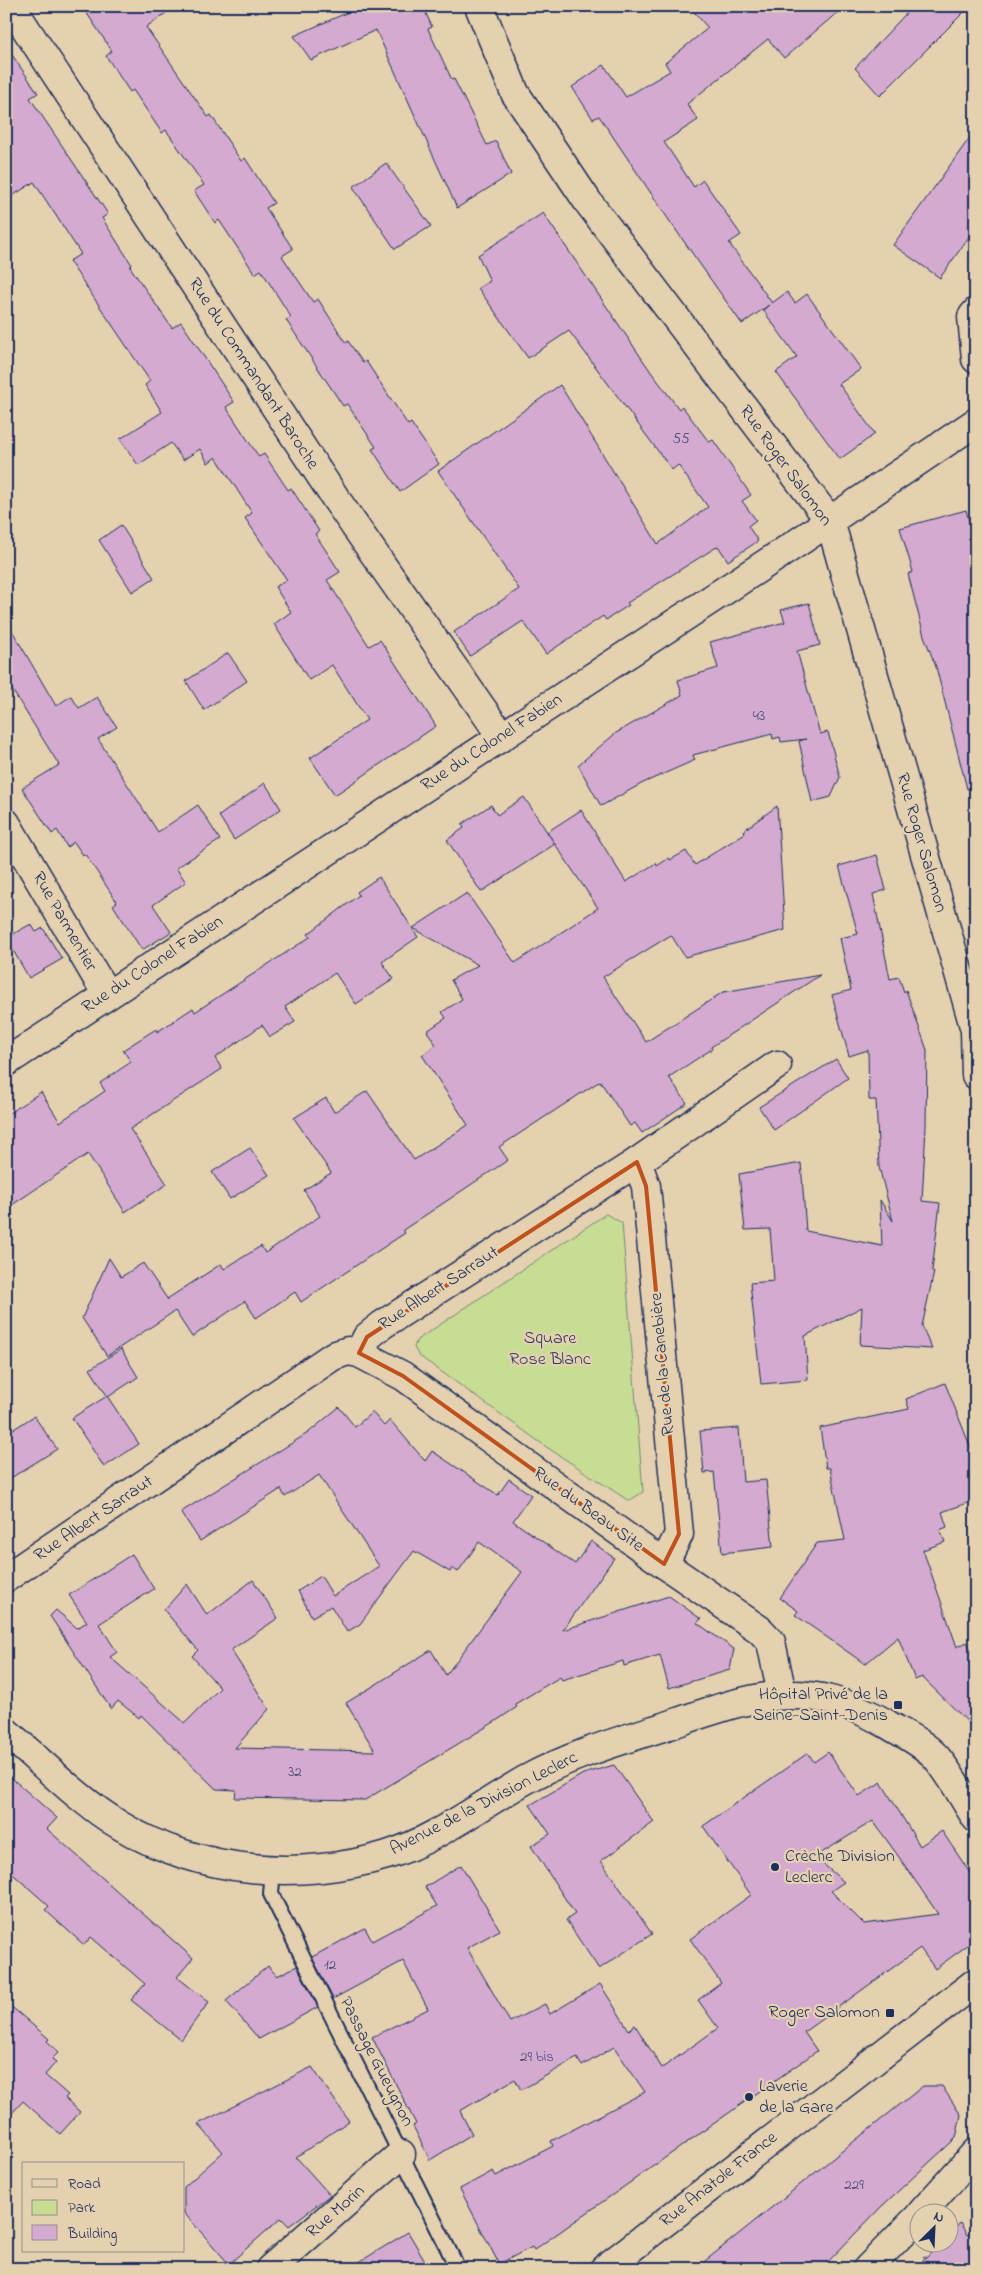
<svg xmlns="http://www.w3.org/2000/svg" width="982" height="2275" viewBox="0 0 982 2275" font-family="'Indie Flower',sans-serif">
<rect width="100%" height="100%" fill="#e5d1af"/>
<filter id="ink" filterUnits="userSpaceOnUse"><feTurbulence type="fractalNoise" baseFrequency=".02" numOctaves="2"/><feDisplacementMap in="SourceGraphic" scale="10" xChannelSelector="R" yChannelSelector="G"/><feConvolveMatrix kernelMatrix="1 2 1 2 8 2 1 2 1" color-interpolation-filters="sRGB"/></filter>
<g filter="url(#ink)">
<path fill="#c7dd93" stroke="#718678" d="M 606,1214 L 622,1223 L 643,1492 L 629,1501 L 548,1448 L 418,1355 L 414,1347 L 417,1340 Z"/>
<g fill="#d4aad0" stroke="#1b2f5e" fill-rule="evenodd">
<path d="M 82,6 L 176,6 L 146,27 L 208,117 L 211,115 L 241,161 L 245,158 L 274,203 L 266,208 L 293,249 L 282,256 L 313,302 L 318,299 L 346,343 L 348,341 L 363,363 L 366,361 L 408,425 L 411,423 L 439,464 L 400,492 L 372,449 L 376,447 L 347,404 L 343,406 L 286,320 L 291,317 L 261,270 L 255,274 L 219,220 L 215,223 L 194,191 L 204,185 L 166,130 L 162,133 L 133,90 L 130,92 L 106,56 L 112,51 Z"/>
<path d="M 362,6 L 430,6 L 424,9 L 432,27 L 428,29 L 452,80 L 454,79 L 487,145 L 496,141 L 511,174 L 457,208 L 376,30 L 311,60 L 294,36 Z"/>
<path d="M 689,6 L 845,6 L 784,58 L 768,39 L 687,104 L 698,120 L 664,142 L 694,187 L 703,180 L 741,235 L 729,243 L 772,303 L 787,292 L 795,303 L 807,294 L 861,369 L 839,384 L 875,434 L 840,459 L 776,372 L 797,357 L 763,310 L 769,305 L 742,324 L 671,223 L 599,116 L 593,119 L 572,87 L 604,65 L 626,97 L 670,71 L 665,63 L 708,28 Z"/>
<path d="M 913,6 L 970,6 L 880,96 L 855,68 Z"/>
<path d="M 6,46 L 38,93 L 30,98 L 108,214 L 102,218 L 132,265 L 130,267 L 172,328 L 181,322 L 234,402 L 226,407 L 259,457 L 264,454 L 288,490 L 291,488 L 319,531 L 315,534 L 340,572 L 327,580 L 369,646 L 380,640 L 436,726 L 335,795 L 310,758 L 367,720 L 332,665 L 309,680 L 274,624 L 291,612 L 275,587 L 287,580 L 245,518 L 252,513 L 216,457 L 208,463 L 200,449 L 183,460 L 171,443 L 138,465 L 120,439 L 162,412 L 145,385 L 150,381 L 69,261 L 81,254 L 34,182 L 6,200 Z"/>
<path d="M 976,129 L 976,227 L 940,278 L 893,245 Z"/>
<path d="M 386,163 L 431,226 L 395,249 L 353,187 Z"/>
<path d="M 543,213 L 651,372 L 679,409 L 682,406 L 709,442 L 713,440 L 751,495 L 742,501 L 756,520 L 748,526 L 758,541 L 728,561 L 718,546 L 627,603 L 629,605 L 606,620 L 603,616 L 546,654 L 523,621 L 470,656 L 454,632 L 519,589 L 438,471 L 560,385 L 658,544 L 708,507 L 678,465 L 672,470 L 569,331 L 528,358 L 478,288 L 490,281 L 478,255 Z"/>
<path d="M 966,510 L 976,547 L 976,788 L 967,789 L 936,667 L 924,636 L 908,574 L 913,572 L 900,528 Z"/>
<path d="M 121,525 L 154,578 L 132,592 L 99,540 Z"/>
<path d="M 809,603 L 820,645 L 797,651 L 820,734 L 828,732 L 840,777 L 831,797 L 812,802 L 799,741 L 806,739 L 781,742 L 780,737 L 773,739 L 772,734 L 693,755 L 695,760 L 643,783 L 601,806 L 578,765 L 616,733 L 682,695 L 678,680 L 718,668 L 710,642 L 785,622 L 781,610 Z"/>
<path d="M 6,620 L 56,706 L 71,696 L 79,708 L 97,697 L 117,727 L 98,739 L 158,832 L 198,805 L 220,840 L 176,868 L 186,882 L 153,905 L 171,932 L 142,950 L 113,905 L 117,902 L 85,854 L 83,855 L 74,842 L 67,847 L 57,830 L 52,834 L 22,788 L 59,765 L 6,680 Z"/>
<path d="M 228,653 L 247,681 L 204,710 L 186,681 Z"/>
<path d="M 265,783 L 281,809 L 234,840 L 219,816 Z"/>
<path d="M 524,797 L 555,844 L 481,892 L 447,840 L 464,828 L 462,824 L 491,805 L 497,815 Z"/>
<path d="M 777,806 L 785,930 L 685,957 L 671,935 L 603,977 L 646,1042 L 723,992 L 820,975 L 711,1047 L 712,1049 L 669,1077 L 687,1103 L 642,1133 L 635,1123 L 630,1126 L 600,1081 L 499,1147 L 508,1160 L 403,1230 L 405,1233 L 301,1302 L 295,1292 L 256,1318 L 245,1301 L 192,1337 L 175,1311 L 107,1356 L 82,1318 L 109,1258 L 121,1277 L 143,1263 L 168,1300 L 167,1299 L 221,1264 L 224,1269 L 261,1246 L 265,1253 L 320,1216 L 304,1190 L 331,1173 L 294,1118 L 326,1098 L 334,1112 L 367,1091 L 414,1160 L 468,1125 L 422,1055 L 436,1045 L 427,1031 L 446,1018 L 442,1012 L 462,999 L 451,980 L 478,965 L 413,928 L 467,893 L 515,963 L 598,908 L 547,832 L 581,810 L 626,882 L 656,863 L 657,866 L 669,858 L 670,860 L 686,851 L 695,865 L 745,833 L 744,830 Z"/>
<path d="M 877,855 L 886,890 L 873,894 L 890,979 L 899,977 L 904,992 L 906,990 L 927,1050 L 926,1127 L 922,1201 L 940,1203 L 932,1271 L 934,1272 L 922,1326 L 932,1349 L 860,1345 L 862,1307 L 805,1336 L 808,1380 L 761,1384 L 750,1283 L 774,1281 L 770,1229 L 745,1230 L 739,1174 L 801,1163 L 806,1231 L 882,1246 L 880,1200 L 893,1221 L 879,1167 L 876,1100 L 869,1100 L 868,1050 L 849,1056 L 832,995 L 851,990 L 840,938 L 858,934 L 839,866 Z"/>
<path d="M 379,877 L 418,937 L 382,962 L 394,979 L 356,1004 L 335,973 L 285,1007 L 295,1022 L 270,1037 L 262,1025 L 215,1058 L 222,1069 L 130,1129 L 167,1184 L 125,1212 L 88,1154 L 6,1209 L 6,1115 L 41,1092 L 60,1122 L 105,1091 L 100,1083 L 131,1062 L 123,1050 L 156,1029 L 157,1032 L 193,1008 L 195,1012 L 310,937 L 308,934 L 359,895 L 357,892 Z"/>
<path d="M 31,924 L 36,932 L 43,928 L 62,959 L 29,978 L 6,938 Z"/>
<path d="M 836,1059 L 848,1078 L 774,1130 L 759,1107 Z"/>
<path d="M 250,1148 L 269,1175 L 230,1199 L 212,1172 Z"/>
<path d="M 121,1349 L 138,1377 L 108,1397 L 90,1369 Z"/>
<path d="M 945,1383 L 976,1461 L 976,1500 L 942,1512 L 947,1527 L 940,1530 L 945,1542 L 923,1550 L 957,1647 L 967,1642 L 976,1661 L 976,1730 L 922,1677 L 915,1680 L 898,1637 L 865,1664 L 795,1615 L 798,1611 L 780,1598 L 817,1543 L 845,1540 L 830,1468 L 826,1468 L 820,1428 L 909,1409 L 906,1399 Z"/>
<path d="M 107,1396 L 139,1444 L 104,1467 L 72,1418 Z"/>
<path d="M 339,1407 L 355,1427 L 372,1412 L 384,1426 L 390,1420 L 425,1461 L 432,1451 L 498,1495 L 509,1479 L 531,1495 L 513,1521 L 575,1564 L 591,1541 L 614,1558 L 563,1630 L 669,1596 L 701,1619 L 697,1623 L 734,1649 L 730,1670 L 669,1688 L 660,1655 L 624,1666 L 623,1661 L 562,1680 L 560,1677 L 515,1704 L 517,1707 L 496,1721 L 365,1800 L 235,1798 L 236,1790 L 216,1789 L 141,1715 L 139,1718 L 118,1701 L 111,1709 L 50,1616 L 56,1610 L 77,1628 L 87,1622 L 69,1595 L 132,1554 L 154,1589 L 99,1624 L 117,1652 L 110,1657 L 185,1723 L 220,1688 L 192,1656 L 198,1650 L 164,1610 L 187,1584 L 207,1615 L 253,1580 L 278,1618 L 231,1650 L 269,1709 L 235,1748 L 375,1751 L 346,1703 L 431,1650 L 446,1675 L 522,1572 L 479,1542 L 458,1572 L 452,1568 L 450,1572 L 414,1551 L 360,1624 L 347,1632 L 331,1606 L 312,1617 L 298,1591 L 321,1576 L 333,1596 L 379,1566 L 319,1475 L 285,1497 L 281,1489 L 200,1541 L 181,1512 L 308,1433 Z"/>
<path d="M 34,1416 L 57,1449 L 6,1481 L 6,1434 Z"/>
<path d="M 739,1428 L 743,1482 L 766,1480 L 773,1547 L 722,1553 L 714,1472 L 704,1473 L 700,1431 Z"/>
<path d="M 828,1752 L 859,1796 L 881,1782 L 920,1846 L 942,1831 L 974,1879 L 976,1939 L 935,1969 L 920,1948 L 804,2032 L 817,2051 L 534,2250 L 532,2247 L 499,2264 L 460,2189 L 493,2171 L 496,2176 L 553,2146 L 551,2141 L 645,2092 L 614,2047 L 582,2066 L 577,2058 L 521,2090 L 515,2079 L 460,2111 L 472,2134 L 430,2160 L 413,2126 L 416,2124 L 372,2037 L 428,2009 L 403,1961 L 333,1999 L 312,1957 L 365,1928 L 372,1941 L 437,1906 L 425,1887 L 461,1865 L 500,1930 L 467,1948 L 510,2022 L 545,2004 L 550,2014 L 600,1984 L 629,2030 L 635,2025 L 662,2068 L 718,2028 L 698,2000 L 721,1983 L 690,1939 L 751,1895 L 703,1826 L 808,1753 L 814,1762 ZM 873,1821 L 901,1860 L 938,1914 L 864,1924 L 831,1891 L 844,1882 L 815,1857 Z"/>
<path d="M 614,1765 L 654,1822 L 601,1861 L 652,1934 L 599,1969 L 566,1920 L 575,1914 L 531,1846 L 550,1834 L 530,1805 L 583,1774 Z"/>
<path d="M 6,1773 L 57,1818 L 47,1829 L 193,1958 L 177,1977 L 209,2002 L 181,2040 L 131,2000 L 145,1984 L 91,1937 L 84,1945 L 45,1910 L 49,1906 L 6,1868 Z"/>
<path d="M 268,1966 L 277,1976 L 297,1966 L 318,2007 L 259,2039 L 226,2001 Z"/>
<path d="M 6,2002 L 49,2039 L 47,2041 L 59,2052 L 52,2059 L 56,2062 L 45,2075 L 68,2095 L 65,2098 L 80,2112 L 60,2134 L 23,2101 L 6,2120 Z"/>
<path d="M 312,2067 L 349,2121 L 296,2157 L 330,2195 L 289,2226 L 281,2218 L 229,2264 L 184,2213 L 184,2187 L 223,2152 L 198,2124 Z"/>
<path d="M 923,2086 L 942,2086 L 961,2115 L 956,2138 L 882,2206 L 821,2269 L 695,2269 Z"/>
<path d="M 960,2223 L 967,2235 L 976,2230 L 976,2269 L 915,2269 L 942,2242 L 950,2242 L 950,2234 Z"/>
<path d="M 408,2232 L 430,2269 L 348,2269 Z"/>
</g>
<g fill="none" stroke-linecap="round" stroke-linejoin="round">
<defs>
<path id="service" d="M 273,1869 L 271,1894 L 458,2269"/>
<g id="minor">
<path d="M 11,6 L 338,502 L 502,737"/>
<path d="M 479,6 L 515,93 L 588,202 L 830,521 L 975,1030 L 976,1075"/>
<path d="M 976,312 L 972,317 L 976,359"/>
<path d="M 6,823 L 107,995"/>
<path d="M 6,1062 L 797,543 L 976,422"/>
<path d="M 637,1162 L 646,1186 L 679,1534 L 664,1564"/>
<path d="M 359,1353 L 367,1337 L 382,1325 L 637,1162 L 777,1065"/>
<path d="M 6,1578 L 333,1356 L 348,1351 L 359,1353 L 403,1376 L 664,1564 L 760,1630 L 771,1642 L 782,1694"/>
<path d="M 922,2212 L 976,2152"/>
<path d="M 270,2269 L 401,2154"/>
<path d="M 867,2269 L 920,2215"/>
</g>
<path id="tertiary" d="M 6,1732 C 43,1763 79,1801 121,1826 C 159,1849 207,1864 251,1868 C 295,1873 345,1868 387,1855 C 434,1841 484,1803 527,1779 C 571,1755 619,1741 666,1726 C 752,1697 802,1675 887,1724 C 903,1734 924,1743 937,1758 C 952,1776 963,1798 976,1818"/>
<path id="secondary" d="M 604,2269 L 976,1982"/>
</defs>
<use href="#service" stroke="#1b2f5e" stroke-width="18"/>
<use href="#minor" stroke="#1b2f5e" stroke-width="31"/>
<use href="#tertiary" stroke="#1b2f5e" stroke-width="31"/>
<use href="#secondary" stroke="#1b2f5e" stroke-width="31"/>
<path stroke="#1b2f5e" stroke-width="3" stroke-dasharray="1 4" stroke-linecap="butt" d="M 924,2257 L 930,2269"/>
<use href="#service" stroke="#e5d1af" stroke-width="14"/>
<use href="#minor" stroke="#e5d1af" stroke-width="28"/>
<use href="#tertiary" stroke="#e5d1af" stroke-width="28"/>
<use href="#secondary" stroke="#e5d1af" stroke-width="28"/>
</g>
</g>
<path fill="none" stroke="#bf511c" stroke-width="4" stroke-linejoin="round" d="M 637,1162 L 646,1186 L 679,1534 L 664,1564 L 403,1376 L 359,1353 L 367,1337 Z"/>
<g fill="#1b2f5e" stroke="#e5d1af" stroke-width="2">
<rect x="893" y="1700" width="10" height="10" rx="2.5"/>
<circle cx="775" cy="1867" r="5"/>
<rect x="885" y="2008" width="10" height="10" rx="2.5"/>
<circle cx="749" cy="2097" r="5"/>
</g>
<g text-anchor="middle" dominant-baseline="central" stroke-width="4.5" stroke-linejoin="round" paint-order="stroke">
<g font-size="15" fill="#494e7a">
<text x="681" y="439">55</text>
<text x="759" y="716">43</text>
<text x="295" y="1772">32</text>
<text x="330" y="1965">12</text>
<text x="537" y="2057">29 bis</text>
<text x="854" y="2185">229</text>
</g>
<g font-size="18" fill="#1b2f5e" stroke="#e5d1af">
<text transform="translate(253 374) rotate(57)">Rue du Commandant Baroche</text>
<text transform="translate(785 466) rotate(54)">Rue Roger Salomon</text>
<text transform="translate(492 743) rotate(-33)">Rue du Colonel Fabien</text>
<text transform="translate(921 843) rotate(74)">Rue Roger Salomon</text>
<text transform="translate(64 922) rotate(60)">Rue Parmentier</text>
<text transform="translate(153 965) rotate(-33)">Rue du Colonel Fabien</text>
<text transform="translate(439 1289) rotate(-33)">Rue Albert Sarraut</text>
<text transform="translate(663 1364) rotate(-95)">Rue de la Canebière</text>
<text transform="translate(588 1510) rotate(36)">Rue du Beau Site</text>
<text transform="translate(94 1519) rotate(-34)">Rue Albert Sarraut</text>
<text transform="translate(484 1804) rotate(-27)">Avenue de la Division Leclerc</text>
<text transform="translate(376 2062) rotate(63)">Passage Gueugnon</text>
<text transform="translate(719 2180) rotate(-38)">Rue Anatole France</text>
<text transform="translate(336 2212) rotate(-41)">Rue Morin</text>
</g>
<g font-size="18" fill="#2c4063" stroke="#e5d1af">
<text x="550" y="1339">Square<tspan x="550" dy="21">Rose Blanc</tspan></text>
</g>
<g font-size="18" fill="#1b2f5e" stroke="#e5d1af" text-anchor="end">
<text x="888" y="1695">Hôpital Privé de la<tspan x="888" dy="21">Seine-Saint-Denis</tspan></text>
<text x="785" y="1857" text-anchor="start">Crèche Division<tspan x="785" dy="21">Leclerc</tspan></text>
<text x="880" y="2013">Roger Salomon</text>
<text x="759" y="2087" text-anchor="start">Laverie<tspan x="759" dy="21">de la Gare</tspan></text>
</g>
</g>
<rect width="982" height="2275" fill="none" stroke="#e5d1af" stroke-width="25"/>
<rect x="12" y="12" width="957" height="2250" fill="none" stroke="#1b2f5e" stroke-width="2" filter="url(#ink)"/>
<rect x="22" y="2162" width="162" height="90" fill="#e5d1af" stroke="#94908f"/>
<rect x="32" y="2179" width="25" height="8" fill="#e5d1af" stroke="#94908f"/>
<text x="68" y="2188" font-size="15" fill="#1b2f5e">Road</text>
<rect x="32" y="2200" width="25" height="15" fill="#c7dd93" stroke="#94908f"/>
<text x="68" y="2212" font-size="15" fill="#1b2f5e">Park</text>
<rect x="32" y="2225" width="25" height="15" fill="#d4aad0" stroke="#94908f"/>
<text x="68" y="2238" font-size="15" fill="#1b2f5e">Building</text>
<g transform="translate(934 2228) rotate(24)"><circle r="24" fill="#e5d1af" stroke="#94908f"/>
<path d="M0-4L9 19L0 12L-9 19Z" fill="#1b2f5e"/>
<text y="-8" font-size="14" font-weight="bold" text-anchor="middle" fill="#1b2f5e">N</text>
</g>
</svg>
